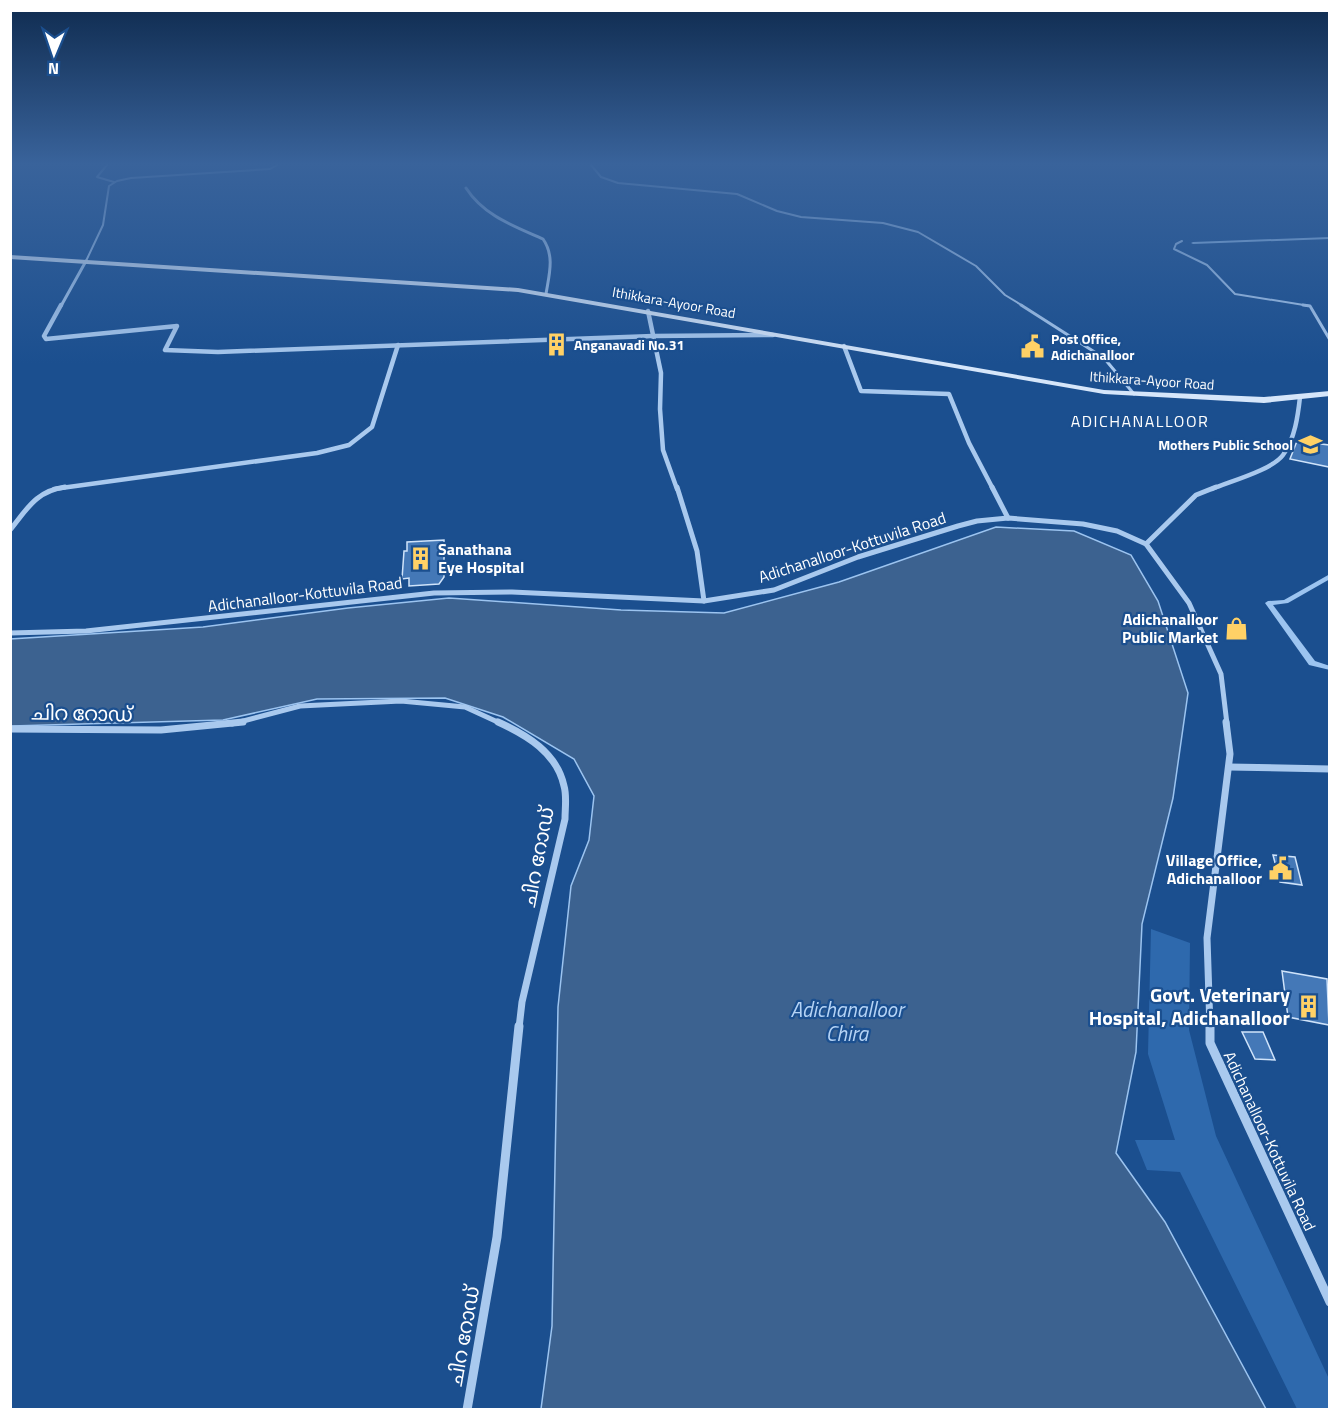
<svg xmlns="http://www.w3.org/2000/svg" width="1340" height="1420" viewBox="0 0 1340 1420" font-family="'Titillium Web','Noto Sans Malayalam',sans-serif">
<rect width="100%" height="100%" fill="#1b4f8f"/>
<path fill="#2e69ad" d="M 1151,929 L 1190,943 L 1189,1030 L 1216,1136 L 1329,1379 L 1329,1409 L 1297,1409 L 1180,1172 L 1147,1170 L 1135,1140 L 1175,1140 L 1148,1054 Z"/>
<path fill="#3c6290" stroke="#9cc4f0" stroke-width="1.5" d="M 996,527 L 1074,531 L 1131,555 L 1158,601 L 1188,693 L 1173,798 L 1142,924 L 1136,1052 L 1116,1153 L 1165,1222 L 1266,1409 L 541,1409 L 552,1326 L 558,1007 L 571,886 L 589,840 L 594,796 L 574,759 L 503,717 L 445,698 L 317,699 L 223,720 L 11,726 L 10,639 L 203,627 L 348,608 L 449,598 L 621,610 L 724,613 L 839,582 Z"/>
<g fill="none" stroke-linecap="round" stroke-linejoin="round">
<g fill="#9cc4f0" fill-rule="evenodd">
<path d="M 1330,237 L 1330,239 L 1193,244 L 1191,243 L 1193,242 Z"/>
<path d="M 1330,574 L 1330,579 L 1288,603 L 1273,605 L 1315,661 L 1330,666 L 1330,670 L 1309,665 L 1265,603 L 1268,601 L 1284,600 Z"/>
</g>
</g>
<g fill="#4478b7" stroke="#cfe3fa" stroke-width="1.5">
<path d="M 1297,441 L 1329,445 L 1329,467 L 1290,459 Z"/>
<path d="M 444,540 L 444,577 L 439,584 L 409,586 L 409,578 L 402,579 L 404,551 L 407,551 L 407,542 Z"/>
<path d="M 1273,855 L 1295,857 L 1302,885 L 1280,882 Z"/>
<path d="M 1282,971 L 1327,979 L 1329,1025 L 1288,1017 Z"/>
<path d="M 1242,1032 L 1263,1032 L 1275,1060 L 1255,1059 Z"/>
</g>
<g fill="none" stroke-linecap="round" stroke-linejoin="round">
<g stroke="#a9c9ee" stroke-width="2">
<path d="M 107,165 L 97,177 L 114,182"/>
<path d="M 591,165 L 601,177 L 618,183 L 737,194 L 777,211 L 801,217 L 883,223 L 918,232 L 976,266 L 1005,295 L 1023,306"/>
<path d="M 1182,241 L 1176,244 L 1174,249 L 1207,265 L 1235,294 L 1310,306"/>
<path d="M 86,261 L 103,225 L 109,186 L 117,181 L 131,178 L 270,169 L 277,165"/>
</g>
<g stroke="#a9c9ee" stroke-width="3">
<path d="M 1021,305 L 1104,358 L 1134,394"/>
<path d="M 1303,305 L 1310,306 L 1330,340"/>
</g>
<g stroke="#a9c9ee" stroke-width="3">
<path d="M 466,188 C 484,216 514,226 543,239 C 555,256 549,275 546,294"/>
<path d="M 61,306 L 86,261"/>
</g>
<g stroke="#a9c9ee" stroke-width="4.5">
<path d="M 61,305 L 44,336 L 46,339 L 177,326 L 165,350 L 218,352 L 653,336 L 773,335"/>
<path d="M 648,311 L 661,373 L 660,409 L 663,450 L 677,489"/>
<path d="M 844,346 L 861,391 L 949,394 L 969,443 L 993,489"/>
<path d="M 54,489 L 317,453 L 349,445 L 372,427 L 398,345"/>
<path d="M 1212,489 C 1231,481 1272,470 1283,455 C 1295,439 1298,415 1300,397"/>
</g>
<g stroke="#a9c9ee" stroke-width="5">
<path d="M 677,487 L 697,551 L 704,601"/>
<path d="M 992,487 L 1008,518"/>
<path d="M 10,530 C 27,509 36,491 65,487"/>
<path d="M 1146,544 L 1196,495 L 1216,487"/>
<path d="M 10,633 L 86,631 L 434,593 L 512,592 L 704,601 L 774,590 L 858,557 L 958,526 L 977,521 L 1008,518 L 1083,524 L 1117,531 L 1146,544 L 1189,603 L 1221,674 L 1227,724"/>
<path d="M 232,724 L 300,706 L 401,701 L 465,707 L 502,724"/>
</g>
<g stroke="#a9c9ee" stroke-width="7">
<path d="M 498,722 C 527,735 557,753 564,786 C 567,796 565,808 565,819 L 522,1002 L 519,1028"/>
<path d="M 10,729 L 161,730 L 243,722"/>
<path d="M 1229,767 L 1330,769"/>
<path d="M 1210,1028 L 1207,938 L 1230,754 L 1226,722"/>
</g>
<g stroke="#a9c9ee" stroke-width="9">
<path d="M 1210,1026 L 1210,1043 L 1330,1302"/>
<path d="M 467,1410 L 497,1237 L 519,1026"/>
</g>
<path fill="#d6e6fa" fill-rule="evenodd" d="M 10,255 L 518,288 L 1104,390 L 1264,397 L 1330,391 L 1330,396 L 1264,403 L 1104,394 L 518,292 L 10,259 Z"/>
</g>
<linearGradient id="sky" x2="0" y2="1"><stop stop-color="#0f2b4f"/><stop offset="0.45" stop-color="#39639b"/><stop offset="1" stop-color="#39639b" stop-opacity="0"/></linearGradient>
<rect width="1340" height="364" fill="url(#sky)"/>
<defs>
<symbol id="building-bare" viewBox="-9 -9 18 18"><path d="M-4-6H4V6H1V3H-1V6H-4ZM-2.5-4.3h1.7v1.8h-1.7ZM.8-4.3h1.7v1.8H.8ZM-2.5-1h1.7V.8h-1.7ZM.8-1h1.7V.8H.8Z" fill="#ffd166" stroke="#1b4f8f" stroke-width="2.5" paint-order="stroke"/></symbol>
<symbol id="civic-bare" viewBox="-9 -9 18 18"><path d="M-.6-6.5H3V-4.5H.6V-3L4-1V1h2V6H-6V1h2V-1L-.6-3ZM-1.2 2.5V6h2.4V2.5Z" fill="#ffd166" stroke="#1b4f8f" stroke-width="2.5" paint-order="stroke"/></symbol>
<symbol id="school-bare" viewBox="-9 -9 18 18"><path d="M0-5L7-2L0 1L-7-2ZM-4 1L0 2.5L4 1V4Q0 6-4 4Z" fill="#ffd166" stroke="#1b4f8f" stroke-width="2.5" paint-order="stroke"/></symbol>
<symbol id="shop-bare" viewBox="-9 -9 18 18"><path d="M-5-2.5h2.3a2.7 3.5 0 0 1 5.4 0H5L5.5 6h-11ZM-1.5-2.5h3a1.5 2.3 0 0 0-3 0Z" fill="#ffd166" stroke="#1b4f8f" stroke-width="2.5" paint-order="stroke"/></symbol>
</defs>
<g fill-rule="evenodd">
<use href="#building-bare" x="540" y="328" width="33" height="33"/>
<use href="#civic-bare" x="1016" y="330" width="33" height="33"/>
<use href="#school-bare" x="1294" y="428" width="33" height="33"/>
<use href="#building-bare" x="404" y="542" width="33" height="33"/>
<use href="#shop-bare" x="1220" y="612" width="33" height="33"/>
<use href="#civic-bare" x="1264" y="852" width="33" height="33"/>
<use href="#building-bare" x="1292" y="990" width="33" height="33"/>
</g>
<g text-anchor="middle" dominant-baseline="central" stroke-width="4.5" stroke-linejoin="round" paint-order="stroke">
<g font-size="14" fill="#fff" stroke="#1b4f8f">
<text transform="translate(674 302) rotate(10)">Ithikkara-Ayoor Road</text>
<text transform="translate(1152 380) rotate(4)">Ithikkara-Ayoor Road</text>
</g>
<g font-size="14" font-weight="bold" fill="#fff" stroke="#1b4f8f" text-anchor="start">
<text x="1051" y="338">Post Office,<tspan x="1051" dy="16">Adichanalloor</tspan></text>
<text x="574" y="344">Anganavadi No.31</text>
<text x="1293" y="444" text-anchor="end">Mothers Public School</text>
</g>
<g font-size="16" letter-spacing="1.5" fill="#fff" stroke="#1b4f8f">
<text x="1140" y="421">ADICHANALLOOR</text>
</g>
<g font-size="16" fill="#fff" stroke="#1b4f8f">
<text transform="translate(852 547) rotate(-18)">Adichanalloor-Kottuvila Road</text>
<text transform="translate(305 594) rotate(-7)">Adichanalloor-Kottuvila Road</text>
<text transform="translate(1270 1141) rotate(65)">Adichanalloor-Kottuvila Road</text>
</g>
<g font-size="16" font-weight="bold" fill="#fff" stroke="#1b4f8f" text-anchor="end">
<text x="438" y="549" text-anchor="start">Sanathana<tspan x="438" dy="18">Eye Hospital</tspan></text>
<text x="1218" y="619">Adichanalloor<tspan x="1218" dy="18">Public Market</tspan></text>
<text x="1262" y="860">Village Office,<tspan x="1262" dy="18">Adichanalloor</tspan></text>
</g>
<g font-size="20" fill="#fff" stroke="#1b4f8f">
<text transform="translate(82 713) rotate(1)">ചിറ റോഡ്</text>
<text transform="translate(537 857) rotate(-79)">ചിറ റോഡ്</text>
<text transform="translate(463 1336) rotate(-80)">ചിറ റോഡ്</text>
</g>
<g font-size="20" font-weight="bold" fill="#fff" stroke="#1b4f8f" text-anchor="end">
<text x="1290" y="994">Govt. Veterinary<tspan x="1290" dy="23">Hospital, Adichanalloor</tspan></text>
</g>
<g font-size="21" font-style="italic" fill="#b5d3f5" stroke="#1b4f8f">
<text x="847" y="1009">Adichanalloor<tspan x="847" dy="24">Chira</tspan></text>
</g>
</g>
<rect width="1340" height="1420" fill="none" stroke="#ffffff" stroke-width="24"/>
<g transform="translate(54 54) rotate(182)" stroke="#1b4f8f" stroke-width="4.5" paint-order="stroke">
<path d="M0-4.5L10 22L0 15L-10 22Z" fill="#ffffff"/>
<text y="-9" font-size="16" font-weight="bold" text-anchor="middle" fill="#ffffff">N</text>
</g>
</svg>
